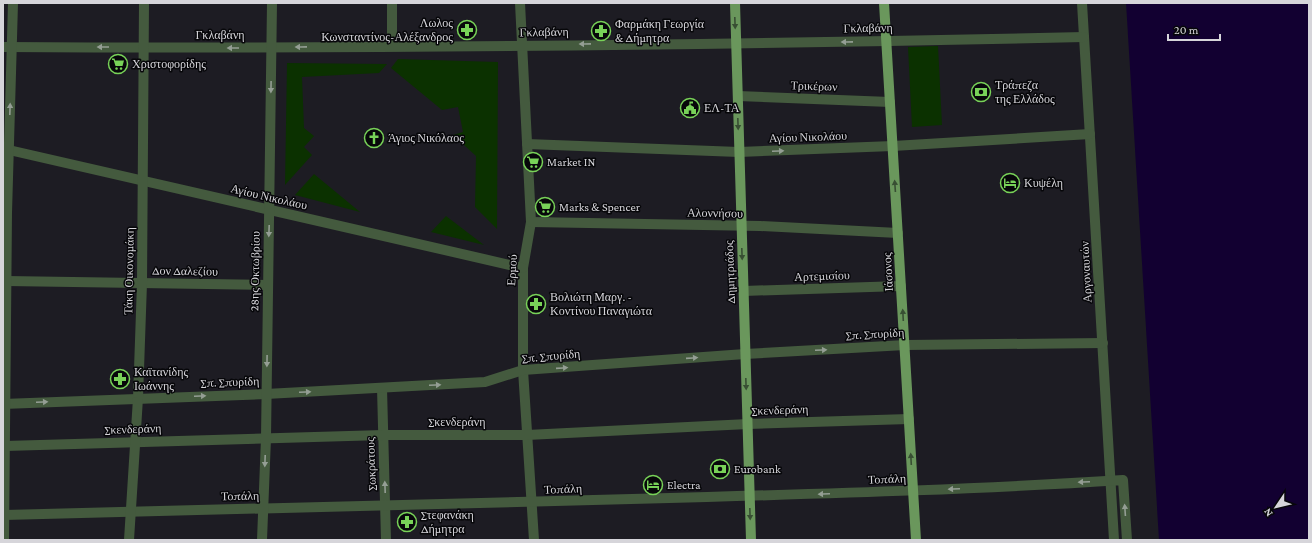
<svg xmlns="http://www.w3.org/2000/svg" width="1312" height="543" viewBox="0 0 1312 543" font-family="'Crimson Pro',serif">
<rect width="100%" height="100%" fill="#1d1c23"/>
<g fill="#0b3100">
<path d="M 938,46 L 942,125 L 912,127 L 908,47 Z"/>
<path d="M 398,59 L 498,62 L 497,229 L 475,207 L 476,156 L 453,135 L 463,132 L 458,107 L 442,110 L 391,68 Z"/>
<path d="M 287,63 L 387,64 L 379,73 L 302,77 L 304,128 L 314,136 L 304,147 L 312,155 L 285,185 Z"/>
<path d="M 314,174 L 360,212 L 295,195 Z"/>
<path d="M 446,216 L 484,245 L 431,232 Z"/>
</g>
<path fill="#120031" d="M 1126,3 L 1309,3 L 1309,540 L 1159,540 Z"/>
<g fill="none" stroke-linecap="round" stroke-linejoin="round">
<g stroke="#445a3e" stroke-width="10">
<path d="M 392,3 L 392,46"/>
<path d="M 520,3 L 531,222 L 523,268 L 523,370 L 534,540"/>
<path d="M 1082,3 L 1114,540"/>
<path d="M 3,47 C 363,49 724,45 1084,37"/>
<path d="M 738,96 L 890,102"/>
<path d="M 527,144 L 739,152 L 893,146 L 1090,134"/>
<path d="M 9,150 L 523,268"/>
<path d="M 531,222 L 760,226 L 898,233"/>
<path d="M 6,281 L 268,285"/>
<path d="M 744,291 L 901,286"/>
<path d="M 382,388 L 386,540"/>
<path d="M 3,404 L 266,394 L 485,382 L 523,370 L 745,354 L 905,345 L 1103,343"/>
<path d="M 5,446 L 383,435 L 527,435 L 748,424 L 909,419"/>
<path d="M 4,515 C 239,509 473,504 707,497 C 846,493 984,489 1123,480 L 1127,540"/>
<path d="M 4,540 L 7,213 L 13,3"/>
<path d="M 129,540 L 138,398 L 142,283 L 144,3"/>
<path d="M 262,540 L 266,438 L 272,3"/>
</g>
<g stroke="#6a975c" stroke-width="10">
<path d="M 735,3 L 751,540"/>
<path d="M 884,3 L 916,540"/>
</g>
</g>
<defs><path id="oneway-solid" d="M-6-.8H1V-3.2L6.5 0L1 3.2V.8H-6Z"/></defs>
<g fill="#384f33">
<use href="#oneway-solid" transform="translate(735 23) rotate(88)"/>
<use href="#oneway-solid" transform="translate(738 124) rotate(88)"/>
<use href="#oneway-solid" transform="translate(895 186) rotate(-94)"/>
<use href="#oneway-solid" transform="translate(742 254) rotate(88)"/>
<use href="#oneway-solid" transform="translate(903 315) rotate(-93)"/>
<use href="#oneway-solid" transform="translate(746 384) rotate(88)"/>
<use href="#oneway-solid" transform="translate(911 459) rotate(-93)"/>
<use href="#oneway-solid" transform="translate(750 514) rotate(88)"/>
</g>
<g fill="#949e94">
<use href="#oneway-solid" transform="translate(847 42) rotate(179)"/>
<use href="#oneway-solid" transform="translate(585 44) rotate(179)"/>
<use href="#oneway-solid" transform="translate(103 47) rotate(-180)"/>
<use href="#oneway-solid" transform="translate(301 47) rotate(179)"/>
<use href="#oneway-solid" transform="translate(233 48) rotate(-180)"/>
<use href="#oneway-solid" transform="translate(271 87) rotate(91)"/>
<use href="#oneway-solid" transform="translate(10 109) rotate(-88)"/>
<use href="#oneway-solid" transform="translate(778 151) rotate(-2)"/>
<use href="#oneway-solid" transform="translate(269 231) rotate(92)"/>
<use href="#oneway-solid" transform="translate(821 350) rotate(-3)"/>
<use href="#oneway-solid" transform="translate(692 358) rotate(-4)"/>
<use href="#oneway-solid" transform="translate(267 361) rotate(91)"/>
<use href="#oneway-solid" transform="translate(562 368) rotate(-4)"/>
<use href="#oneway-solid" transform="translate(435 385) rotate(-3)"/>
<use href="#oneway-solid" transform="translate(305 392) rotate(-3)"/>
<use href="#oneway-solid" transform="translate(200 396) rotate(-2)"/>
<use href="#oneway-solid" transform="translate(42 402) rotate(-3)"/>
<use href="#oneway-solid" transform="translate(265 461) rotate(92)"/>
<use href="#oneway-solid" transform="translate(1084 482) rotate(177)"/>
<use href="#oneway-solid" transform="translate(385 487) rotate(-92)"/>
<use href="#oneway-solid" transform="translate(954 489) rotate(177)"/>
<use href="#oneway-solid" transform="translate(824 494) rotate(178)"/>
<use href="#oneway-solid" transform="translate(1125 510) rotate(-94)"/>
</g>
<defs>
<symbol id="pharmacy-ring" viewBox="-11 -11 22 22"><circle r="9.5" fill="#07070a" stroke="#78d258" stroke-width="1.5"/><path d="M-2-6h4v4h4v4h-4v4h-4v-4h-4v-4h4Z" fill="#78d258"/></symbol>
<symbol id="supermarket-ring" viewBox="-11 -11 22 22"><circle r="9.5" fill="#07070a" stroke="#78d258" stroke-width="1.5"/><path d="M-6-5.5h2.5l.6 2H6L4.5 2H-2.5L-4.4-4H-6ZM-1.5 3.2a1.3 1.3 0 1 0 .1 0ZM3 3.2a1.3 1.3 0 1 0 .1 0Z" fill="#78d258"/></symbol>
<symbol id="bank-ring" viewBox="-11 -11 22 22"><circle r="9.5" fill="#07070a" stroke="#78d258" stroke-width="1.5"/><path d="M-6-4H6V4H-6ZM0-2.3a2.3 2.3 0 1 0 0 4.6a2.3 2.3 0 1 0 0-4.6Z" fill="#78d258"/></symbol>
<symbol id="civic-ring" viewBox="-11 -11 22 22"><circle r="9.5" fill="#07070a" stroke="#78d258" stroke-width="1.5"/><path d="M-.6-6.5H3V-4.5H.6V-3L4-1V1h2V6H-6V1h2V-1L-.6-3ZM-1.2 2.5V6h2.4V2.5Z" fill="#78d258"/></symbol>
<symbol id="church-ring" viewBox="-11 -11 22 22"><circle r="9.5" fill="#07070a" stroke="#78d258" stroke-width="1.5"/><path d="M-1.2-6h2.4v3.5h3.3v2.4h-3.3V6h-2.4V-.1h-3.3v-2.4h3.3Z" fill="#78d258"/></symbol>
<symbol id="hotel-ring" viewBox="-11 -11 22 22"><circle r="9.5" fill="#07070a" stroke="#78d258" stroke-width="1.5"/><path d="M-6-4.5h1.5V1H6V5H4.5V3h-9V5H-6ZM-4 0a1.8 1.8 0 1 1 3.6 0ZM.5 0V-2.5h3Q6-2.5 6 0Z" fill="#78d258"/></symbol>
</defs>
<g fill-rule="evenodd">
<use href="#pharmacy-ring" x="456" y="19" width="22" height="22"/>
<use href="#pharmacy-ring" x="590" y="20" width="22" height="22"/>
<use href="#supermarket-ring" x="107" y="53" width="22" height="22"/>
<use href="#bank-ring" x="970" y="81" width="22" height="22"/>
<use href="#civic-ring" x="679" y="97" width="22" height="22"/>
<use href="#church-ring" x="363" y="127" width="22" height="22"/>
<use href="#supermarket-ring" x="522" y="151" width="22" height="22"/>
<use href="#hotel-ring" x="999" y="172" width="22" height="22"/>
<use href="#supermarket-ring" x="534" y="196" width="22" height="22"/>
<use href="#pharmacy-ring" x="525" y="293" width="22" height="22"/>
<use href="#pharmacy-ring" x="109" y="368" width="22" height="22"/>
<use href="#bank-ring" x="709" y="458" width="22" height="22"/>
<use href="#hotel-ring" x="642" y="474" width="22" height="22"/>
<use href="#pharmacy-ring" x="396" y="511" width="22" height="22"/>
</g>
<g text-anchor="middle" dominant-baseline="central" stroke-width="3" stroke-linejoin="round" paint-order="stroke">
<g font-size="12" fill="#d6d5da" stroke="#07070a" text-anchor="start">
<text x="453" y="23" text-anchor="end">Λωλος<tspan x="453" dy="14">Κωνσταντίνος-Αλέξανδρος</tspan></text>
<text x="615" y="24">Φαρμάκη Γεωργία<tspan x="615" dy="14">&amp; Δήμητρα</tspan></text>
<text x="132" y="64">Χριστοφορίδης</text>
<text x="995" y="85">Τράπεζα<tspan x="995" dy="14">της Ελλάδος</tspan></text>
<text x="704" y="108">ΕΛ-ΤΑ</text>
<text x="388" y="138">Άγιος Νικόλαος</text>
<text x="547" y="162">Market IN</text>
<text x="1024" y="183">Κυψέλη</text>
<text x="559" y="207">Marks &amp; Spencer</text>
<text x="550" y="297">Βολιώτη Μαργ. -<tspan x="550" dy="14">Κοντίνου Παναγιώτα</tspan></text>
<text x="134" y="372">Καϊτανίδης<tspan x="134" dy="14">Ιωάννης</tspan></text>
<text x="734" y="469">Eurobank</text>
<text x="667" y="485">Electra</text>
<text x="421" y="515">Στεφανάκη<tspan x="421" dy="14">Δήμητρα</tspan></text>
</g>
<g font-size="12" fill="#d6d5da" stroke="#07070a">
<text transform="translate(868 28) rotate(-1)">Γκλαβάνη</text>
<text transform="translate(544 32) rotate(-1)">Γκλαβάνη</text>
<text x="220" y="35">Γκλαβάνη</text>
<text transform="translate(814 86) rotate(2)">Τρικέρων</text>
<text transform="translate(808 137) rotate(-2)">Αγίου Νικολάου</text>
<text transform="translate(269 197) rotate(13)">Αγίου Νικολάου</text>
<text transform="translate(715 213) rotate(1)">Αλοννήσου</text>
<text transform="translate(512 270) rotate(-86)">Ερμού</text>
<text transform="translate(129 271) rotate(-89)">Τάκη Οικονομάκη</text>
<text transform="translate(185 271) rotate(1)">Δον Δαλεζίου</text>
<text transform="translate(255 271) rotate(-89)">28ης Οκτωβρίου</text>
<text transform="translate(730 272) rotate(-92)">Δημητριάδος</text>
<text transform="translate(888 272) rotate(-93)">Ιάσονος</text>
<text transform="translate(1086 272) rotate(-93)">Αργοναυτών</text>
<text transform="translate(822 276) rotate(-2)">Αρτεμισίου</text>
<text transform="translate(875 334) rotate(-3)">Σπ. Σπυρίδη</text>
<text transform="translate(551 356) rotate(-5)">Σπ. Σπυρίδη</text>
<text transform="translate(230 382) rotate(-2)">Σπ. Σπυρίδη</text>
<text transform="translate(780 410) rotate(-2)">Σκενδεράνη</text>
<text x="457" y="422">Σκενδεράνη</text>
<text transform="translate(133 429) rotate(-2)">Σκενδεράνη</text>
<text transform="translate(371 464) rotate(-92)">Σωκράτους</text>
<text transform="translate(887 479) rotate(-2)">Τοπάλη</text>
<text transform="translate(563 489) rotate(-2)">Τοπάλη</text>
<text transform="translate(240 496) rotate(-1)">Τοπάλη</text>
</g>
</g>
<rect width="1312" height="543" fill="none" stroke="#d6d5da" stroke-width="8"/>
<g transform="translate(1276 507) rotate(235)" stroke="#07070a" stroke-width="3" paint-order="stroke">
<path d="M0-3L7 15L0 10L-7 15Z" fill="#d6d5da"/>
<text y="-6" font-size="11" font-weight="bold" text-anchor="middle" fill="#d6d5da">N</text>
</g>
<path d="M1168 34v6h52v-6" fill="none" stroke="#d6d5da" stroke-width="2"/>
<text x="1174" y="34" font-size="12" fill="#d6d5da" stroke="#07070a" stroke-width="3" paint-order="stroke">20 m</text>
</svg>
